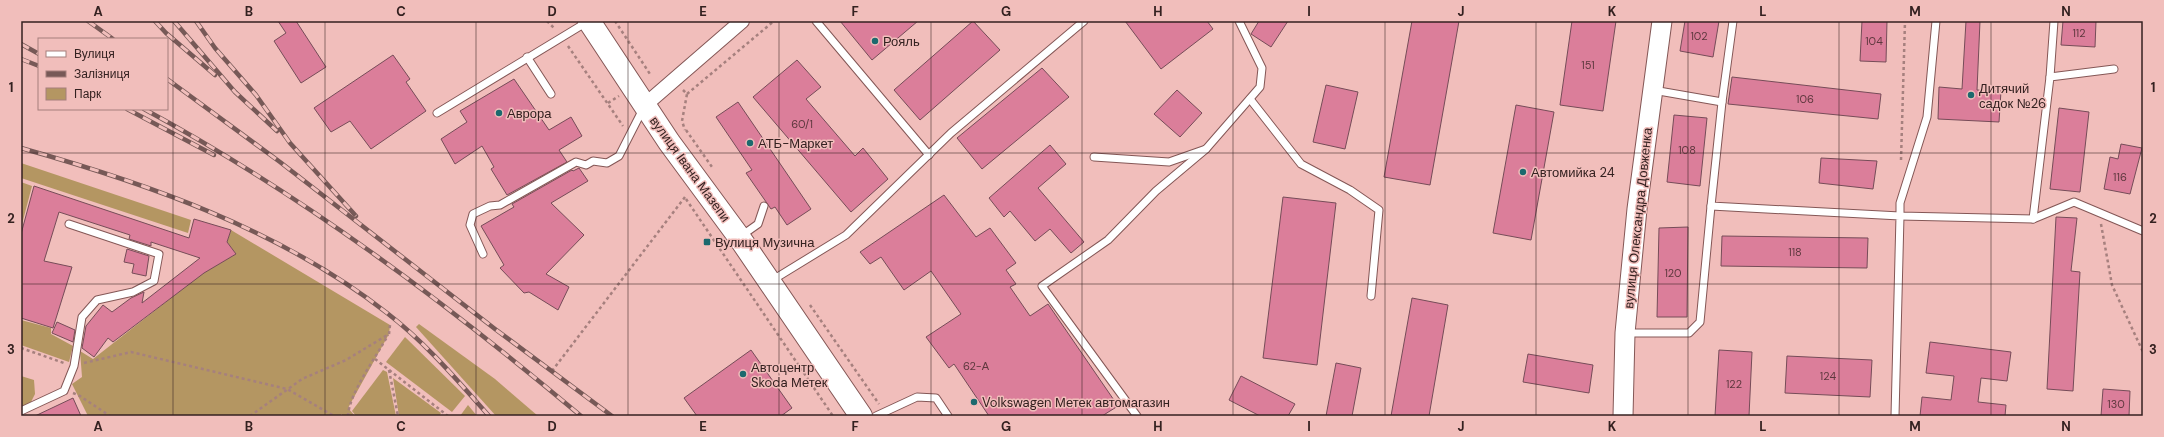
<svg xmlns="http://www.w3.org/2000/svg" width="2164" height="437" viewBox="0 0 2164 437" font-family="'DM Sans',sans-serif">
<rect width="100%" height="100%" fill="#f1bebb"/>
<g fill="#b49662">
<path d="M 21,163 L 191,220 L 188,233 L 21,178 Z"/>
<path d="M 21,182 L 32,186 L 21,228 Z"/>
<path d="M 231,230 L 390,325 L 389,334 L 348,408 L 355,416 L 342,416 L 342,414 L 339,416 L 88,416 L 72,384 L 82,377 L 80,351 L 93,359 L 203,273 L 236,254 L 227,242 Z"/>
<path d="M 21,320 L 51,328 L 51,334 L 73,346 L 69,362 L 21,345 Z"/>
<path d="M 419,324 L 495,379 L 538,416 L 496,416 L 416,327 Z"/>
<path d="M 405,337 L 465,396 L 452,412 L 386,362 Z"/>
<path d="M 383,370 L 387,372 L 396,416 L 356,416 L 352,411 Z"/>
<path d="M 21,376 L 34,380 L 35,394 L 31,402 L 21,407 Z"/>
<path d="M 393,378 L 441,413 L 439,416 L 399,416 Z"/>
<path d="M 468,405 L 477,416 L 460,416 Z"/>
</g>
<g fill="#db7e9a" stroke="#764c58">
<path d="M 278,21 L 296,21 L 326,67 L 301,83 L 274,41 L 286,33 Z"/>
<path d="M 840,21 L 918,21 L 872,60 Z"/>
<path d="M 973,21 L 1000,50 L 920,120 L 894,90 Z"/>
<path d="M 1125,21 L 1207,21 L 1213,29 L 1161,69 Z"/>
<path d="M 1259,21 L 1288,21 L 1271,47 L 1251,34 Z"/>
<path d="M 1412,21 L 1459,21 L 1430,185 L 1384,177 Z"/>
<path d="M 1572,21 L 1616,21 L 1603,111 L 1560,105 Z"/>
<path d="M 1685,21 L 1719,21 L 1713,57 L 1680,51 Z"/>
<path d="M 1862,21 L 1887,21 L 1886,62 L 1860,61 Z"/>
<path d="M 1966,21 L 1980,21 L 1977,90 L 2001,91 L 1999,122 L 1938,119 L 1939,87 L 1962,89 Z"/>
<path d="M 2063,21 L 2096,21 L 2095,47 L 2061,45 Z"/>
<path d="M 393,55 L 410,79 L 406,82 L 426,111 L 371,149 L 350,121 L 331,132 L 314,108 Z"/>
<path d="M 797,60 L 821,87 L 806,99 L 855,156 L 863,148 L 888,179 L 851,212 L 753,97 Z"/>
<path d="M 1042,68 L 1069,97 L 982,169 L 957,138 Z"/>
<path d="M 1732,77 L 1881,94 L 1878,119 L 1728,104 Z"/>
<path d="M 514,79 L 549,130 L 571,117 L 582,136 L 559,150 L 567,162 L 507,195 L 491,169 L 494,167 L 482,146 L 455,164 L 441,139 L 467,122 L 460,111 Z"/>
<path d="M 1326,85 L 1358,92 L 1345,149 L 1313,142 Z"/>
<path d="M 1177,90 L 1202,113 L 1180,137 L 1154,114 Z"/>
<path d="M 738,102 L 811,209 L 787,225 L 775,207 L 771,209 L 746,173 L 752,170 L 716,117 Z"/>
<path d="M 1516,105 L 1554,112 L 1531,240 L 1493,233 Z"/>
<path d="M 2059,108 L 2089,112 L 2080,192 L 2050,189 Z"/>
<path d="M 1674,115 L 1707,118 L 1700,186 L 1667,182 Z"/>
<path d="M 2121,144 L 2142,148 L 2130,194 L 2104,189 L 2110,157 L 2118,159 Z"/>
<path d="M 1050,145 L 1066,164 L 1038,188 L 1084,242 L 1071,253 L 1050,229 L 1035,241 L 1010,211 L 1004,217 L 989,198 Z"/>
<path d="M 1821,158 L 1877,161 L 1873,189 L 1819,183 Z"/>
<path d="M 579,168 L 588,181 L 551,203 L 584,235 L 546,274 L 569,287 L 558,310 L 529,292 L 524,293 L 500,268 L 504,265 L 481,226 L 514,207 L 512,204 L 572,170 L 573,171 Z"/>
<path d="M 34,186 L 189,238 L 194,219 L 231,230 L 227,242 L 236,254 L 204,273 L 113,342 L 108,338 L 94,357 L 82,348 L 86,326 L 103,305 L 112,312 L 131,298 L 144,292 L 142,303 L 200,258 L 151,242 L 151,246 L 129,239 L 130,235 L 59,212 L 44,261 L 72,267 L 53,328 L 21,318 L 21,234 Z"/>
<path d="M 944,195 L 976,237 L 990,228 L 1016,263 L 1006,270 L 1016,284 L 1010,287 L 1030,316 L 1048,304 L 1118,406 L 1102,416 L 989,416 L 954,364 L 949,368 L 926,337 L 961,314 L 931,271 L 904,290 L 881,257 L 870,264 L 860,252 Z"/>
<path d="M 1283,197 L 1336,203 L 1317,365 L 1263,358 Z"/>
<path d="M 2056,217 L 2077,218 L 2071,271 L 2080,272 L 2073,391 L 2047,389 Z"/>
<path d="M 1688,227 L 1687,317 L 1657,317 L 1659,228 Z"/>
<path d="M 1722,236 L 1868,238 L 1867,268 L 1721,266 Z"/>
<path d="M 127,249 L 149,256 L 146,276 L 132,273 L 134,264 L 124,262 Z"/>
<path d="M 1412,298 L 1448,305 L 1429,416 L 1391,416 Z"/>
<path d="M 57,322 L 75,330 L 73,342 L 52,333 Z"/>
<path d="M 1930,342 L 2011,352 L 2007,381 L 1981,378 L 1978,402 L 2006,405 L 2005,416 L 1920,416 L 1922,397 L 1951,400 L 1954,376 L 1926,373 Z"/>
<path d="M 751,350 L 792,408 L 781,416 L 697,416 L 684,398 Z"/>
<path d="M 1719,350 L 1752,352 L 1749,416 L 1715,416 Z"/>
<path d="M 1528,354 L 1593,365 L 1589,393 L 1523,382 Z"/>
<path d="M 1787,356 L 1872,360 L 1870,397 L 1785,393 Z"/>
<path d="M 1336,363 L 1361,368 L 1352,416 L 1326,416 Z"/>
<path d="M 1241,376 L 1295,404 L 1288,416 L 1260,416 L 1229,400 Z"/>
<path d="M 2103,389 L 2130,391 L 2129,416 L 2101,416 Z"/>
<path d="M 73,398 L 81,416 L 35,416 Z"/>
</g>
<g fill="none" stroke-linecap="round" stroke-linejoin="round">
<defs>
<g id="service">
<path d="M 816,21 L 929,155"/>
<path d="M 1936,21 L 1927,117 L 1900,203 L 1900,216 L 2033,219 L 2074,202 L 2143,231"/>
<path d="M 527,57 L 551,94"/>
<path d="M 2050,77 L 2054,21"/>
<path d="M 1653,90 L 1722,102 L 1711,206 L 1900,216 L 1895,416"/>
<path d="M 1250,99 L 1301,164 L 1350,190 L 1379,210 L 1371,296"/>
<path d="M 1722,102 L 1733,21"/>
<path d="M 437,113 L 587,22"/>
<path d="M 1094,157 L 1169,162 L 1206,149 L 1260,87 L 1262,68 L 1239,21"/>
<path d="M 2033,219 L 2050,77 L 2114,69"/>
<path d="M 741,236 L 758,224 L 764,206"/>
<path d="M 483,254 L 470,225 L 473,214 L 490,206 L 500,205 L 576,162 L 586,165 L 593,161 L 607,163 L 619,156 L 643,109"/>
<path d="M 771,281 L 846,235 L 951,133 L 1084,21"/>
<path d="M 1626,333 L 1689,333 L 1700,322 L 1711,206"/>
<path d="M 21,411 L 64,391 L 74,366 L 82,317 L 97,300 L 133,292 L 154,281 L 159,254 L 69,224"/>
<path d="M 876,416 L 917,397 L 936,398 L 948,416"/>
<path d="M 1137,416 L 1042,286 L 1108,240 L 1156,191 L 1206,149"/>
</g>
<path id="minor" d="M 645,105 L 742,21"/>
<path id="secondary" d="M 1623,416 L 1625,333 L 1637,209 L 1662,21"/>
<path id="primary" d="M 589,21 L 669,142 L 739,237 L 861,416"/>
</defs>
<use href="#service" stroke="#845756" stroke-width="9"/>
<use href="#minor" stroke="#845756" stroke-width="16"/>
<use href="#secondary" stroke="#845756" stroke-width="21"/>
<use href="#primary" stroke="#845756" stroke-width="24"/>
<g stroke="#a6807e" stroke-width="2.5" stroke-dasharray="3 3" stroke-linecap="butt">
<path d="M 547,21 L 555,29"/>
<path d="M 615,21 L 650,74"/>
<path d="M 568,46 L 623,126"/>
<path d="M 683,90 L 687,94 L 682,121 L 685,130"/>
<path d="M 687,94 L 774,21"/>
<path d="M 608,103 L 619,96"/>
<path d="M 686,130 L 712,167"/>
<path d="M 1901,160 L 1905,21"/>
<path d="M 686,199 L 833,416"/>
<path d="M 2101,224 L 2112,285 L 2143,352"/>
<path d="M 810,305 L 879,404"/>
<path d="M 21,348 L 64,363"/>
<path d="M 375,359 L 448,416"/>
<path d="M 84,363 L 131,352 L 287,389 L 334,416"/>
<path d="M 389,370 L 398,416"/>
<path d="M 552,371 L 685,197"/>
<path d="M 73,393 L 80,396 L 110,416"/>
<path d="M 250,416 L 302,379 L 346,360 L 389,334 L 390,325"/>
<path d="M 348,416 C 349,393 377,356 388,335"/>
</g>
<use href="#service" stroke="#fff" stroke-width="7"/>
<use href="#minor" stroke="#fff" stroke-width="14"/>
<use href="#secondary" stroke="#fff" stroke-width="19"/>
<use href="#primary" stroke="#fff" stroke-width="22"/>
<defs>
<g id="rail">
<path d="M 88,21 L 113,39"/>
<path d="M 155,21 L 166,33 L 215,75"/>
<path d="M 174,21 L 235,92 L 277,131"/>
<path d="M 196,21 L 215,48 L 256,95 L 290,143 L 356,216"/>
<path d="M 21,44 L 39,54"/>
<path d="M 21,59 L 39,66"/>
<path d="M 167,79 L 280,162 L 495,329 L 612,416"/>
<path d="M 127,109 L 214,155"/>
<path d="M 144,109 C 301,194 444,301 581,416"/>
<path d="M 21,148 C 149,184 281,230 387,313 C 426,343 457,380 489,416"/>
</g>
</defs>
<use href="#rail" stroke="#775957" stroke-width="4.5"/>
<use href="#rail" stroke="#f1bebb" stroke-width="3" stroke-dasharray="9" stroke-linecap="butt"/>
</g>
<path fill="none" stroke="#342120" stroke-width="1" stroke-opacity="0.55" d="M 173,21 L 173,416M 325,21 L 325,416M 476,21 L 476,416M 628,21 L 628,416M 779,21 L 779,416M 931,21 L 931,416M 1082,21 L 1082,416M 1233,21 L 1233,416M 1385,21 L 1385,416M 1536,21 L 1536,416M 1688,21 L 1688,416M 1839,21 L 1839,416M 1991,21 L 1991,416M 21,153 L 2143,153M 21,284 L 2143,284"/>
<g fill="#1c696e" stroke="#f1bebb" stroke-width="1.5">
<circle cx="875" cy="41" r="4"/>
<circle cx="1971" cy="95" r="4"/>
<circle cx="499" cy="113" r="4"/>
<circle cx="750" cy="143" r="4"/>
<circle cx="1523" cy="172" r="4"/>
<rect x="703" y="238" width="8" height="8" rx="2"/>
<circle cx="743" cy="374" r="4"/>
<circle cx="974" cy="402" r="4"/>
</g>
<g text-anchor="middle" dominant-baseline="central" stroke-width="3" stroke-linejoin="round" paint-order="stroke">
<g font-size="11" fill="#5e383e">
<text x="2079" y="33">112</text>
<text x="1699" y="36">102</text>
<text x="1874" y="41">104</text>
<text x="1588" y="65">151</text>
<text x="1805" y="99">106</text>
<text x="802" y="124">60/1</text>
<text x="1687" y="150">108</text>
<text x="2120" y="177">116</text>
<text x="1795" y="252">118</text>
<text x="1673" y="273">120</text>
<text x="976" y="366">62-А</text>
<text x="1828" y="376">124</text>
<text x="1734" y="384">122</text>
<text x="2116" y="404">130</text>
</g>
<g font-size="13" fill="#342120" stroke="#f1bebb" text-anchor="start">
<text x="883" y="41">Рояль</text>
<text x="1979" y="88">Дитячий<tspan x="1979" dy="15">садок №26</tspan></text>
<text x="507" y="113">Аврора</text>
<text x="758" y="143">АТБ-Маркет</text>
<text x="1531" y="172">Автомийка 24</text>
<text x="715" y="242">Вулиця Музична</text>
<text x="751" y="367">Автоцентр<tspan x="751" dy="15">Skoda Метек</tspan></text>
<text x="982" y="402">Volkswagen Метек автомагазин</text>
</g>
<g font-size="13" fill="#342120" stroke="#f1bebb">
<text transform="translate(690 169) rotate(54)">вулиця Івана Мазепи</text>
<text transform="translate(1638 218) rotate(-84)">вулиця Олександра Довженка</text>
</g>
</g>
<rect width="2164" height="437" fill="none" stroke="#f1bebb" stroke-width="44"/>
<rect x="38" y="38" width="130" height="72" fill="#f1bebb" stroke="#a57f7d"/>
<rect x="46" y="51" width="20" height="6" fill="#ffffff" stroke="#a57f7d"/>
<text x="74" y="58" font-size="12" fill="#342120">Вулиця</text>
<rect x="46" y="71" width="20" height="6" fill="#775957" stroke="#a57f7d"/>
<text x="74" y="78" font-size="12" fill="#342120">Залізниця</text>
<rect x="46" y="88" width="20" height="12" fill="#b49662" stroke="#a57f7d"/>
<text x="74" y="98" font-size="12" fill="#342120">Парк</text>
<rect x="22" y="22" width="2120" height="393" fill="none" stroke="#342120" stroke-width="1.5"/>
<g font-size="13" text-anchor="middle" font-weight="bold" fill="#342120">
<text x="98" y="16">A</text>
<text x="249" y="16">B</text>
<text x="401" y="16">C</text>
<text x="552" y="16">D</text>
<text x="703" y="16">E</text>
<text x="855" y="16">F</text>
<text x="1006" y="16">G</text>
<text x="1158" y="16">H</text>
<text x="1309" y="16">I</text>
<text x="1461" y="16">J</text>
<text x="1612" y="16">K</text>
<text x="1763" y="16">L</text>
<text x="1915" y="16">M</text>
<text x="2066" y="16">N</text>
<text x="11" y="92">1</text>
<text x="2153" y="92">1</text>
<text x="11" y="223">2</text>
<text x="2153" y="223">2</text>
<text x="11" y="354">3</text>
<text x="2153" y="354">3</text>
<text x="98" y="431">A</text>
<text x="249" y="431">B</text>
<text x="401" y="431">C</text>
<text x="552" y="431">D</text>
<text x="703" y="431">E</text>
<text x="855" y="431">F</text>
<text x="1006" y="431">G</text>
<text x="1158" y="431">H</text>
<text x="1309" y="431">I</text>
<text x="1461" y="431">J</text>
<text x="1612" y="431">K</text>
<text x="1763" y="431">L</text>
<text x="1915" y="431">M</text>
<text x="2066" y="431">N</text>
</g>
</svg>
